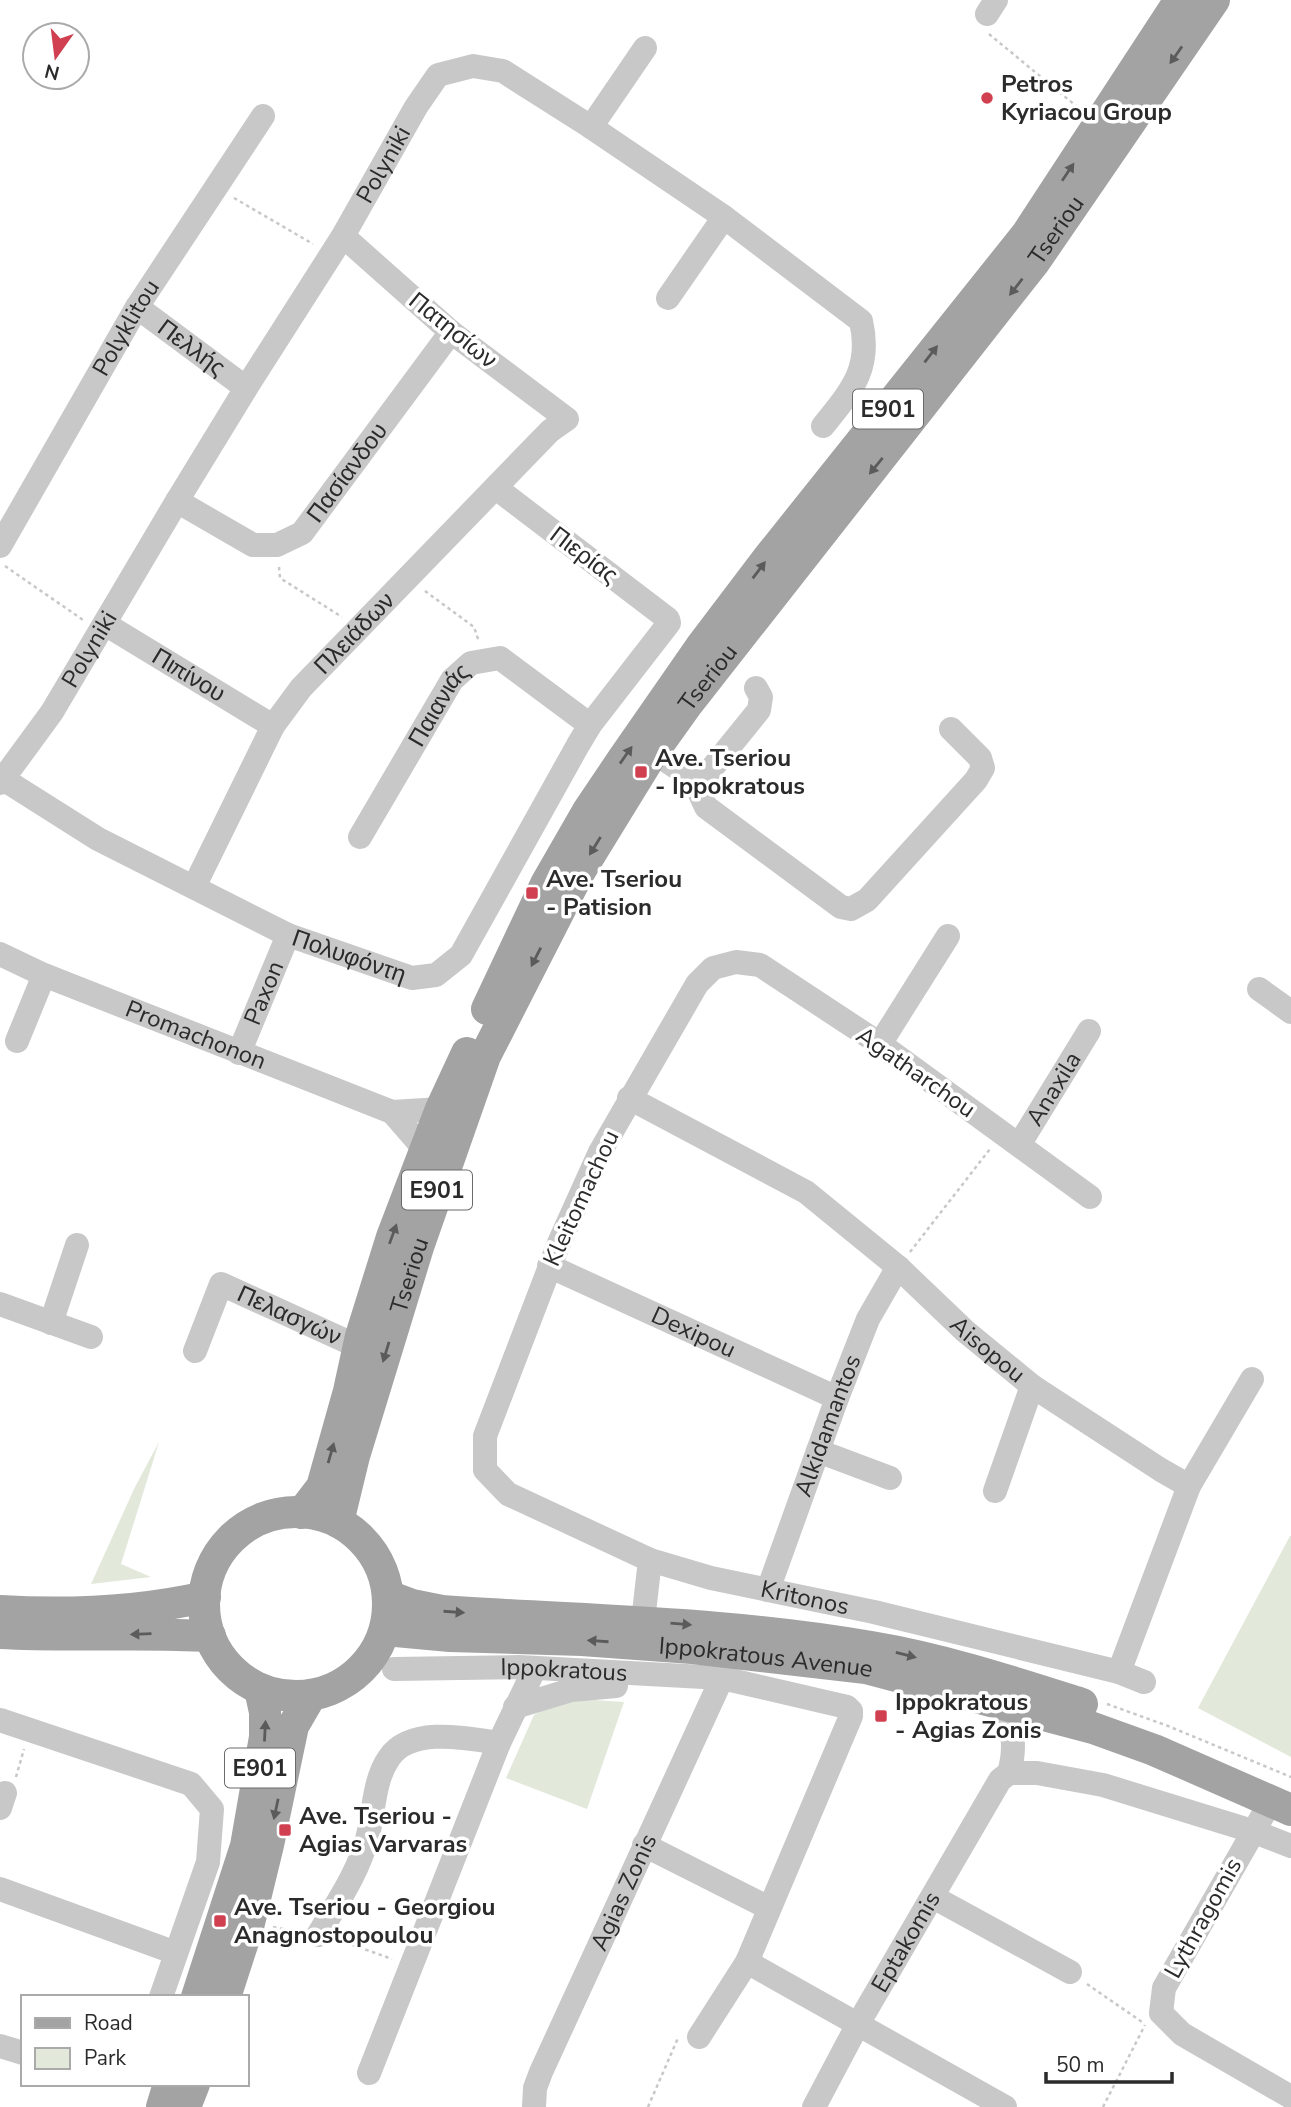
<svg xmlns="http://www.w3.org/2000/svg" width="1291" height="2107" viewBox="0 0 1291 2107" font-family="'Nunito Sans',sans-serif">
<rect width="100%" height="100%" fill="#fff"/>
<g fill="#e2e8da">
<path d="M 159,1442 L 121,1564 L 151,1577 L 91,1584 L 135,1487 Z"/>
<path d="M 1290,1536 L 1291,1536 L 1291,1757 L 1198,1708 Z"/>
<path d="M 565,1698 L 624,1702 L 587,1809 L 506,1778 L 534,1715 Z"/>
</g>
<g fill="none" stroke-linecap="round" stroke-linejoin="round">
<g stroke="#c8c8c8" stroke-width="2.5" stroke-dasharray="3.5 3.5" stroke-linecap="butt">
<path d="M 989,34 L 1081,110"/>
<path d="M 234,198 L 313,244"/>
<path d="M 5,566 L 83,620"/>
<path d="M 279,567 L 280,578 L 342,617"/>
<path d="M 425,591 L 474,627 L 479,642"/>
<path d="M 910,1252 L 990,1149"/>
<path d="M 1107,1704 L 1168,1726 L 1291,1777"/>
<path d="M 16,1777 L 24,1749"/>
<path d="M 273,1927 L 298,1932"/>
<path d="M 339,1940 L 392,1959"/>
<path d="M 1087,1984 L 1142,2022"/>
<path d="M 648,2107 L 678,2038"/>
<path d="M 1103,2107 L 1145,2025"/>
</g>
<g stroke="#c8c8c8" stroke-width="24">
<path d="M 987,14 L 996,0"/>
<path d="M 591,127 L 645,48"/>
<path d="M 668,298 L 724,217"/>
<path id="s1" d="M 137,307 L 246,388"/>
<path id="s2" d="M 177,501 L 253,545 L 277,545 L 302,533 L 451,332"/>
<path id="s3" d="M 0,546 L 137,307 L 263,116"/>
<path id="s4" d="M 105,624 L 273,726"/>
<path d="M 756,688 L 761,697 L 759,710 L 700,783 L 700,794 L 706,807 L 841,907 L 851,909 L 867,900 L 976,780 L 983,768 L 980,758 L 951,729"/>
<path d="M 653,752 L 700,783"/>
<path id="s5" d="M 3,779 L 98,839 L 288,935 L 412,978 L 436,975 L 461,955 L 578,745 L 590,725 L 669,623 L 668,619 L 496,488"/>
<path id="s6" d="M 0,783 L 52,712 L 177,501 L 246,388 L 343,236 L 416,107 L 438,75 L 473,66 L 503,71 L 591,127 L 724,217 L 861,321 C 872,369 851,391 823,426"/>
<path id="s7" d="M 360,837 L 452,680 L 471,663 L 500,658 L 590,725"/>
<path id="s8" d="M 194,887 L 273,726 L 301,688 L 550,431 L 567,419 L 451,332 L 343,236"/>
<path id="s9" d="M 0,954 L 44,975 L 392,1112 L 441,1109"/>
<path d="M 1259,989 L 1291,1012"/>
<path d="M 17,1041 L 44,975"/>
<path d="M 880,1044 L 948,936"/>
<path id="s10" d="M 239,1053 L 288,935"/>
<path id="s11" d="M 629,1098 L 806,1192 L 898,1267 L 965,1331 L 1032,1386 L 1161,1470 L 1189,1486 L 1119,1672"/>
<path d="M 392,1112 L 425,1150"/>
<path id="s12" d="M 1019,1145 L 1089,1031"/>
<path id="s13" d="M 1090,1197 L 880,1044 L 760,965 L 736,962 L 713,968 L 697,984 L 600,1152 L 559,1243 L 485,1436 L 485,1470 L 508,1494 L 650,1560 L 711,1578 L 874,1612 L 1119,1672 L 1144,1682"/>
<path id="s14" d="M 549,1266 L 837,1398"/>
<path d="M 0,1304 L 91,1337"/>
<path d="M 51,1323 L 77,1245"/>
<path id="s15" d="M 195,1351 L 221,1284 L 359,1347"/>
<path d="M 818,1451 L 890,1478"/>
<path d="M 1189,1486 L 1252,1379"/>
<path d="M 995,1491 L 1032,1386"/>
<path id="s16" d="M 768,1590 L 837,1398 L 868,1319 L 898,1267"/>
<path d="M 643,1621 L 650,1560"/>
<path id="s17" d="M 394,1669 L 519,1667 L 722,1678 L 847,1707 L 851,1711 L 851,1716 L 747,1962 L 699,2037"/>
<path d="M 1003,1703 C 1012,1731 1017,1745 1009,1773"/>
<path d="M 515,1707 L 571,1690 L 616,1686"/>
<path d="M 0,1720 L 191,1784 L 212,1809 L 208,1862 L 161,1997"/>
<path d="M 1271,1801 L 1164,1988 L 1161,2013 L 1182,2034 L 1291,2097"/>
<path d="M 0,1808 L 5,1793"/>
<path d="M 644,1845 L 769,1908"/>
<path d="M 0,1889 L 176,1953"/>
<path d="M 933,1897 L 1070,1972"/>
<path d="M 318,1935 C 337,1903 359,1872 368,1835 C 374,1811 374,1779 389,1758 C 410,1726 467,1738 499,1743"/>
<path d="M 747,1962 L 1005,2107"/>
<path d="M 0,2046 L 23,2053"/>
<path d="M 369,2073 L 499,1743 L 534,1670"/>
<path id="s18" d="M 534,2107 L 535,2088 L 541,2072 L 722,1678"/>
<path id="s19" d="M 814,2107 L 858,2024 L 1000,1780 L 1009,1773 L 1037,1773 L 1103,1785 L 1252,1831 L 1291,1846"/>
</g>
<g stroke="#a3a3a3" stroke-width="32">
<path d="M 487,1009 L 546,884 L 588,811 L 623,759 L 700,648 L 769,557 L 1027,234 L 1180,0"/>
<circle cx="296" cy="1604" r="92"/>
<path d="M 302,1513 L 322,1487 L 349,1391 L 361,1336 L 392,1237 L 441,1109 L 467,1053"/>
<path id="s20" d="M 338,1522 L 354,1456 L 418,1247 L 485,1056 L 578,874 L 653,752 L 688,703 L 1035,261 L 1214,0"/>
<path d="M 388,1596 L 412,1605 L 442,1611 C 585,1621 729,1622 871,1647 C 943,1659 1013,1682 1082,1704"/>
<path d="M 0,1611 C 68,1615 138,1612 205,1597"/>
<path id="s21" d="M 385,1630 L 450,1636 L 582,1640 L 692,1648 L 866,1668 L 1093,1728 L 1154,1750 L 1291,1810"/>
<path d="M 0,1633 C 70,1637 140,1632 210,1636"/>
<path d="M 197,1997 L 246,1846 L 265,1737 L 265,1712 L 260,1689"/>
<path d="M 225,1997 L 249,1923 L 268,1845 L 293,1726 L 311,1695"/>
<path d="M 162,2107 L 169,2084"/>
<path d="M 185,2107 L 194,2084"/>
</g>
</g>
<defs><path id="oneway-solid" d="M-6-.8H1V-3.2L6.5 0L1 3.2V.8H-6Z" transform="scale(1.75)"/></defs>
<g fill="#5b5b5b">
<use href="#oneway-solid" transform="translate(1176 55) rotate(125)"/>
<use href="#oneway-solid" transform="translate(1068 172) rotate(-56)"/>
<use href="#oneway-solid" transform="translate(1016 287) rotate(128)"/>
<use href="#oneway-solid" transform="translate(931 354) rotate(-52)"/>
<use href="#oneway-solid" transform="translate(876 466) rotate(129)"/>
<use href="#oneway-solid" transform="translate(759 570) rotate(-53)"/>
<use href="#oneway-solid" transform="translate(626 755) rotate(-55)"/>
<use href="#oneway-solid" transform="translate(595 846) rotate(122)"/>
<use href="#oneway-solid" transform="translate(536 957) rotate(117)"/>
<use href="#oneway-solid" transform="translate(393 1234) rotate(-70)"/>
<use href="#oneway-solid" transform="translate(386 1352) rotate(107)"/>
<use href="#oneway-solid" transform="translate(331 1453) rotate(-74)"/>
<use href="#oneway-solid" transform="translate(454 1612) rotate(4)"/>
<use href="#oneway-solid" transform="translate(681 1624) rotate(5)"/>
<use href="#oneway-solid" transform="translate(141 1634) rotate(178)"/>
<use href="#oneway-solid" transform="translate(598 1641) rotate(-176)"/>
<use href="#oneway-solid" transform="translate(906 1655) rotate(14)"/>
<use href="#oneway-solid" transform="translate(265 1731) rotate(-87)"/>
<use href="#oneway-solid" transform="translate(276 1809) rotate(102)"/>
</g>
<g fill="#d04050" stroke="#fff" stroke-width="2.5">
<circle cx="987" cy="98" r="7"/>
<rect x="634" y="765" width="14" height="14" rx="3.5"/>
<rect x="525" y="886" width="14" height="14" rx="3.5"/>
<rect x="874" y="1709" width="14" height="14" rx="3.5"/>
<rect x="278" y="1823" width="14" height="14" rx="3.5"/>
<rect x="213" y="1914" width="14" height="14" rx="3.5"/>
</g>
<g text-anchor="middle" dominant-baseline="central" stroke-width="7" stroke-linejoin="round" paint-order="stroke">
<g fill="#fff" stroke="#6b6b6b" stroke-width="2">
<rect x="853" y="389.5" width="70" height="39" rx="5"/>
<rect x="402" y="1170.5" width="70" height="39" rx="5"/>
<rect x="225" y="1748.5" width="70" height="39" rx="5"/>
</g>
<g font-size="23" font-weight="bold" fill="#2b2b2b">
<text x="888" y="409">E901</text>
<text x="437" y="1190">E901</text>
<text x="260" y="1768">E901</text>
</g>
<g font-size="24" font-weight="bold" fill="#2b2b2b" stroke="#fff" text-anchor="start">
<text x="1001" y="84">Petros<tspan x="1001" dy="28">Kyriacou Group</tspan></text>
<text x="655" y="758">Ave. Tseriou<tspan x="655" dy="28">- Ippokratous</tspan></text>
<text x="546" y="879">Ave. Tseriou<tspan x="546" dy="28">- Patision</tspan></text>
<text x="895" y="1702">Ippokratous<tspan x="895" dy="28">- Agias Zonis</tspan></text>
<text x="299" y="1816">Ave. Tseriou -<tspan x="299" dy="28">Agias Varvaras</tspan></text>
<text x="234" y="1907">Ave. Tseriou - Georgiou<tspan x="234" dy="28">Anagnostopoulou</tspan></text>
</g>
<g font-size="24" fill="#2b2b2b" stroke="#fff">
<text stroke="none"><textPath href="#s6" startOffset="728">Polyniki</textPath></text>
<text stroke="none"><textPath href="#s20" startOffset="1496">Tseriou</textPath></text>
<text stroke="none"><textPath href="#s3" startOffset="252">Polyklitou</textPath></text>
<text transform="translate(453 330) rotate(39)">Πατησίων</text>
<text stroke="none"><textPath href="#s1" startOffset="68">Πελλής</textPath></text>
<text stroke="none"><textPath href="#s2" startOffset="215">Πασίανδου</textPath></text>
<text transform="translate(584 555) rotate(37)">Πιερίας</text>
<text stroke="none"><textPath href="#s8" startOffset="303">Πλειάδων</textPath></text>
<text stroke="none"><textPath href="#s6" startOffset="161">Polyniki</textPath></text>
<text stroke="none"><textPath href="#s4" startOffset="98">Πιπίνου</textPath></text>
<text stroke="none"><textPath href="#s20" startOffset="929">Tseriou</textPath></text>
<text stroke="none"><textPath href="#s7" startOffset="154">Παιανιάς</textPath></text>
<text stroke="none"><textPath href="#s5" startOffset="390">Πολυφόντη</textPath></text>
<text stroke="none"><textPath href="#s10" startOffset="65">Paxon</textPath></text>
<text stroke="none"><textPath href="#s9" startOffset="212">Promachonon</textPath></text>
<text transform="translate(916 1072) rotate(35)">Agatharchou</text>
<text stroke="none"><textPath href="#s12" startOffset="66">Anaxila</textPath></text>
<text transform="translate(581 1198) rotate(-65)">Kleitomachou</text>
<text stroke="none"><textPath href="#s20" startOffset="257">Tseriou</textPath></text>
<text stroke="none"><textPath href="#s15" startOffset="147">Πελασγών</textPath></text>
<text stroke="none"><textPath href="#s14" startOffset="159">Dexipou</textPath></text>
<text stroke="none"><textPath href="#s11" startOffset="441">Aisopou</textPath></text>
<text stroke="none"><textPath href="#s16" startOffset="175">Alkidamantos</textPath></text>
<text stroke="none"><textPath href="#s13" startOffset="1358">Kritonos</textPath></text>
<text stroke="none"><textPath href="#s21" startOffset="382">Ippokratous Avenue</textPath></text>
<text stroke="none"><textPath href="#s17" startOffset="170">Ippokratous</textPath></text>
<text stroke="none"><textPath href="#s18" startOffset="234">Agias Zonis</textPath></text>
<text transform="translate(1203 1918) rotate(-61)">Lythragomis</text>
<text stroke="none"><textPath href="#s19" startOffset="189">Eptakomis</textPath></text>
</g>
</g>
<rect x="21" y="1995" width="228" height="91" fill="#ffffff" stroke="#aaaaaa" stroke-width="2"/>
<rect x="35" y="2018" width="35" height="10" fill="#a3a3a3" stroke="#aaaaaa" stroke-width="2"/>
<text x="84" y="2030" font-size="21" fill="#2b2b2b">Road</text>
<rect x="35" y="2048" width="35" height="21" fill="#e2e8da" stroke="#aaaaaa" stroke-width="2"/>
<text x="84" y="2065" font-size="21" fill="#2b2b2b">Park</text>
<g transform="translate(56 56) rotate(194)"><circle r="33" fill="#ffffff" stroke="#aaaaaa" stroke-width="2"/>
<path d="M0-5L12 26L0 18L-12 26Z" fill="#d04050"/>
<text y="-10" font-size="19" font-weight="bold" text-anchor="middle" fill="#2b2b2b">N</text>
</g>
<path d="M1046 2072v10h126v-10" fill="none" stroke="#2b2b2b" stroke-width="3.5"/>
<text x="1056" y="2072" font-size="21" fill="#2b2b2b" stroke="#ffffff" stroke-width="5" paint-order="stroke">50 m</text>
</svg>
